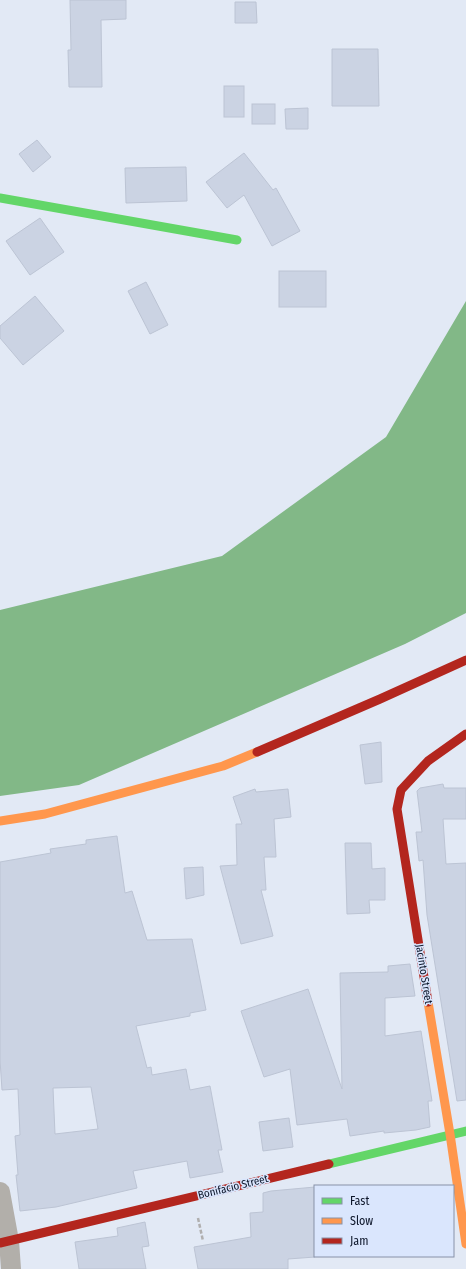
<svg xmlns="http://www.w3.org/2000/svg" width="466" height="1269" viewBox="0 0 466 1269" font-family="'Fira Sans Condensed',sans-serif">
<rect width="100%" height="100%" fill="#e2e9f5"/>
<path fill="#82b887" d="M 466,301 L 466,613 L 405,644 L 79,785 L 0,796 L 0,610 L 222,556 L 386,437 Z"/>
<g fill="#cbd3e3" stroke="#bcc4d4" fill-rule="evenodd">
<path d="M 70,0 L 126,0 L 126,19 L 101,20 L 102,87 L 69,87 L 68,50 L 71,50 Z"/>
<path d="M 235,2 L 256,2 L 257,23 L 235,23 Z"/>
<path d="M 332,49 L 378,49 L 379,106 L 332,106 Z"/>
<rect x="224" y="86" width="20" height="31"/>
<rect x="252" y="104" width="23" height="20"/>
<path d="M 308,108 L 308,129 L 286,129 L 285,109 Z"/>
<path d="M 37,140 L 51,157 L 33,172 L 19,154 Z"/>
<path d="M 244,153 L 273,190 L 276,188 L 300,231 L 272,246 L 244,195 L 227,208 L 206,182 Z"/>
<path d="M 186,167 L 187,201 L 126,203 L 125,168 Z"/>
<path d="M 40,218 L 64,252 L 30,275 L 6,241 Z"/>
<rect x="279" y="271" width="47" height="36"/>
<path d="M 146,282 L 168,325 L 150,334 L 128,291 Z"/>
<path d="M 35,296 L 64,331 L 23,365 L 0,338 L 0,326 Z"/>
<path d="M 381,742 L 382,782 L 365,784 L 360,745 Z"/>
<path d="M 443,784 L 444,788 L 466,788 L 466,819 L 443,819 L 446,864 L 466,863 L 466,1100 L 457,1101 L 427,915 L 423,860 L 419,861 L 416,832 L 422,832 L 417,791 L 420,788 Z"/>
<path d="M 255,789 L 256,792 L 288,789 L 291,817 L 274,819 L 276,857 L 264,857 L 266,890 L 261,890 L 273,936 L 241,944 L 220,866 L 237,865 L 236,824 L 242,824 L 233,797 Z"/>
<path d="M 117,836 L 125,893 L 132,891 L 147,940 L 192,939 L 206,1010 L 190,1013 L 190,1016 L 136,1026 L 147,1068 L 151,1067 L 152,1075 L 186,1069 L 190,1090 L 210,1086 L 222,1150 L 218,1150 L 223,1172 L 190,1178 L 187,1161 L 133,1171 L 137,1188 L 56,1207 L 20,1211 L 16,1175 L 18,1175 L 15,1136 L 20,1135 L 18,1089 L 2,1090 L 0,1060 L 0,862 L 51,853 L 50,849 L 86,844 L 86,840 ZM 91,1087 L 98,1129 L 55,1134 L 53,1088 Z"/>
<path d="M 345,843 L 371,843 L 372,869 L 385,868 L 385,900 L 369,900 L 370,913 L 347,914 Z"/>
<path d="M 203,867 L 204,895 L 186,899 L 184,868 Z"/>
<path d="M 410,964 L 415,996 L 385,998 L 385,1036 L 421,1031 L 432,1101 L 428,1101 L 430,1127 L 416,1130 L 384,1133 L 384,1131 L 350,1136 L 347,1119 L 297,1125 L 290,1069 L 264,1077 L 241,1011 L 308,989 L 342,1089 L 340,973 L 388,972 L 388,966 Z"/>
<path d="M 289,1118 L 293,1147 L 263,1151 L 259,1122 Z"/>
<path d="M 315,1187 L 315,1257 L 288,1259 L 288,1269 L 198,1269 L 194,1247 L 251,1237 L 250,1213 L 263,1212 L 263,1193 L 271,1191 Z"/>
<path d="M 145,1222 L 149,1246 L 142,1247 L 146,1269 L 79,1269 L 75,1242 L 118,1236 L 117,1228 Z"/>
</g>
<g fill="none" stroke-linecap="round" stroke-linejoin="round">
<path stroke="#b0afaf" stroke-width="2.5" stroke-dasharray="4 2" stroke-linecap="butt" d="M 198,1218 L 203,1241"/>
<path stroke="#b2afaa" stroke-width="20" d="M 0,1192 L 9,1241 L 11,1269"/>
<g stroke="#63d668" stroke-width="9">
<path d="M 0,198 L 237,240"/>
<path d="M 329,1164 L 466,1131"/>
</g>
<g stroke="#ff974d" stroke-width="9">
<path d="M 0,821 L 45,814 L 223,766 L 257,752"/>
<path d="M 428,1002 L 450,1134 L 466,1244"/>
</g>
<g stroke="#b3261e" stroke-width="9">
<path d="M 257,752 L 380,699 L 466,660"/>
<path d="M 428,1002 L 397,809 L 401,790 L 428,761 L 466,734"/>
<path d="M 0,1243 L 329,1164"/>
</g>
</g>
<g text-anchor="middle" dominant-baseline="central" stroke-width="3" stroke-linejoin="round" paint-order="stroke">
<g font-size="11" fill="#0c1529" stroke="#dae6fd">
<text transform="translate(424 974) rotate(81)">Jacinto Street</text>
<text transform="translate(233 1187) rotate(-14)">Bonifacio Street</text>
</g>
</g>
<rect x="314" y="1185" width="140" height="72" fill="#dae6fd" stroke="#8892a8"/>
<rect x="322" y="1198" width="20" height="6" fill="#63d668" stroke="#8892a8"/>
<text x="350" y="1205" font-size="12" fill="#0c1529">Fast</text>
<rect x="322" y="1218" width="20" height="6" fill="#ff974d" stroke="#8892a8"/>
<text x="350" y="1225" font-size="12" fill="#0c1529">Slow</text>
<rect x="322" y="1238" width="20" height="6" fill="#b3261e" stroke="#8892a8"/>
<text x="350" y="1245" font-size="12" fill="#0c1529">Jam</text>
</svg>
